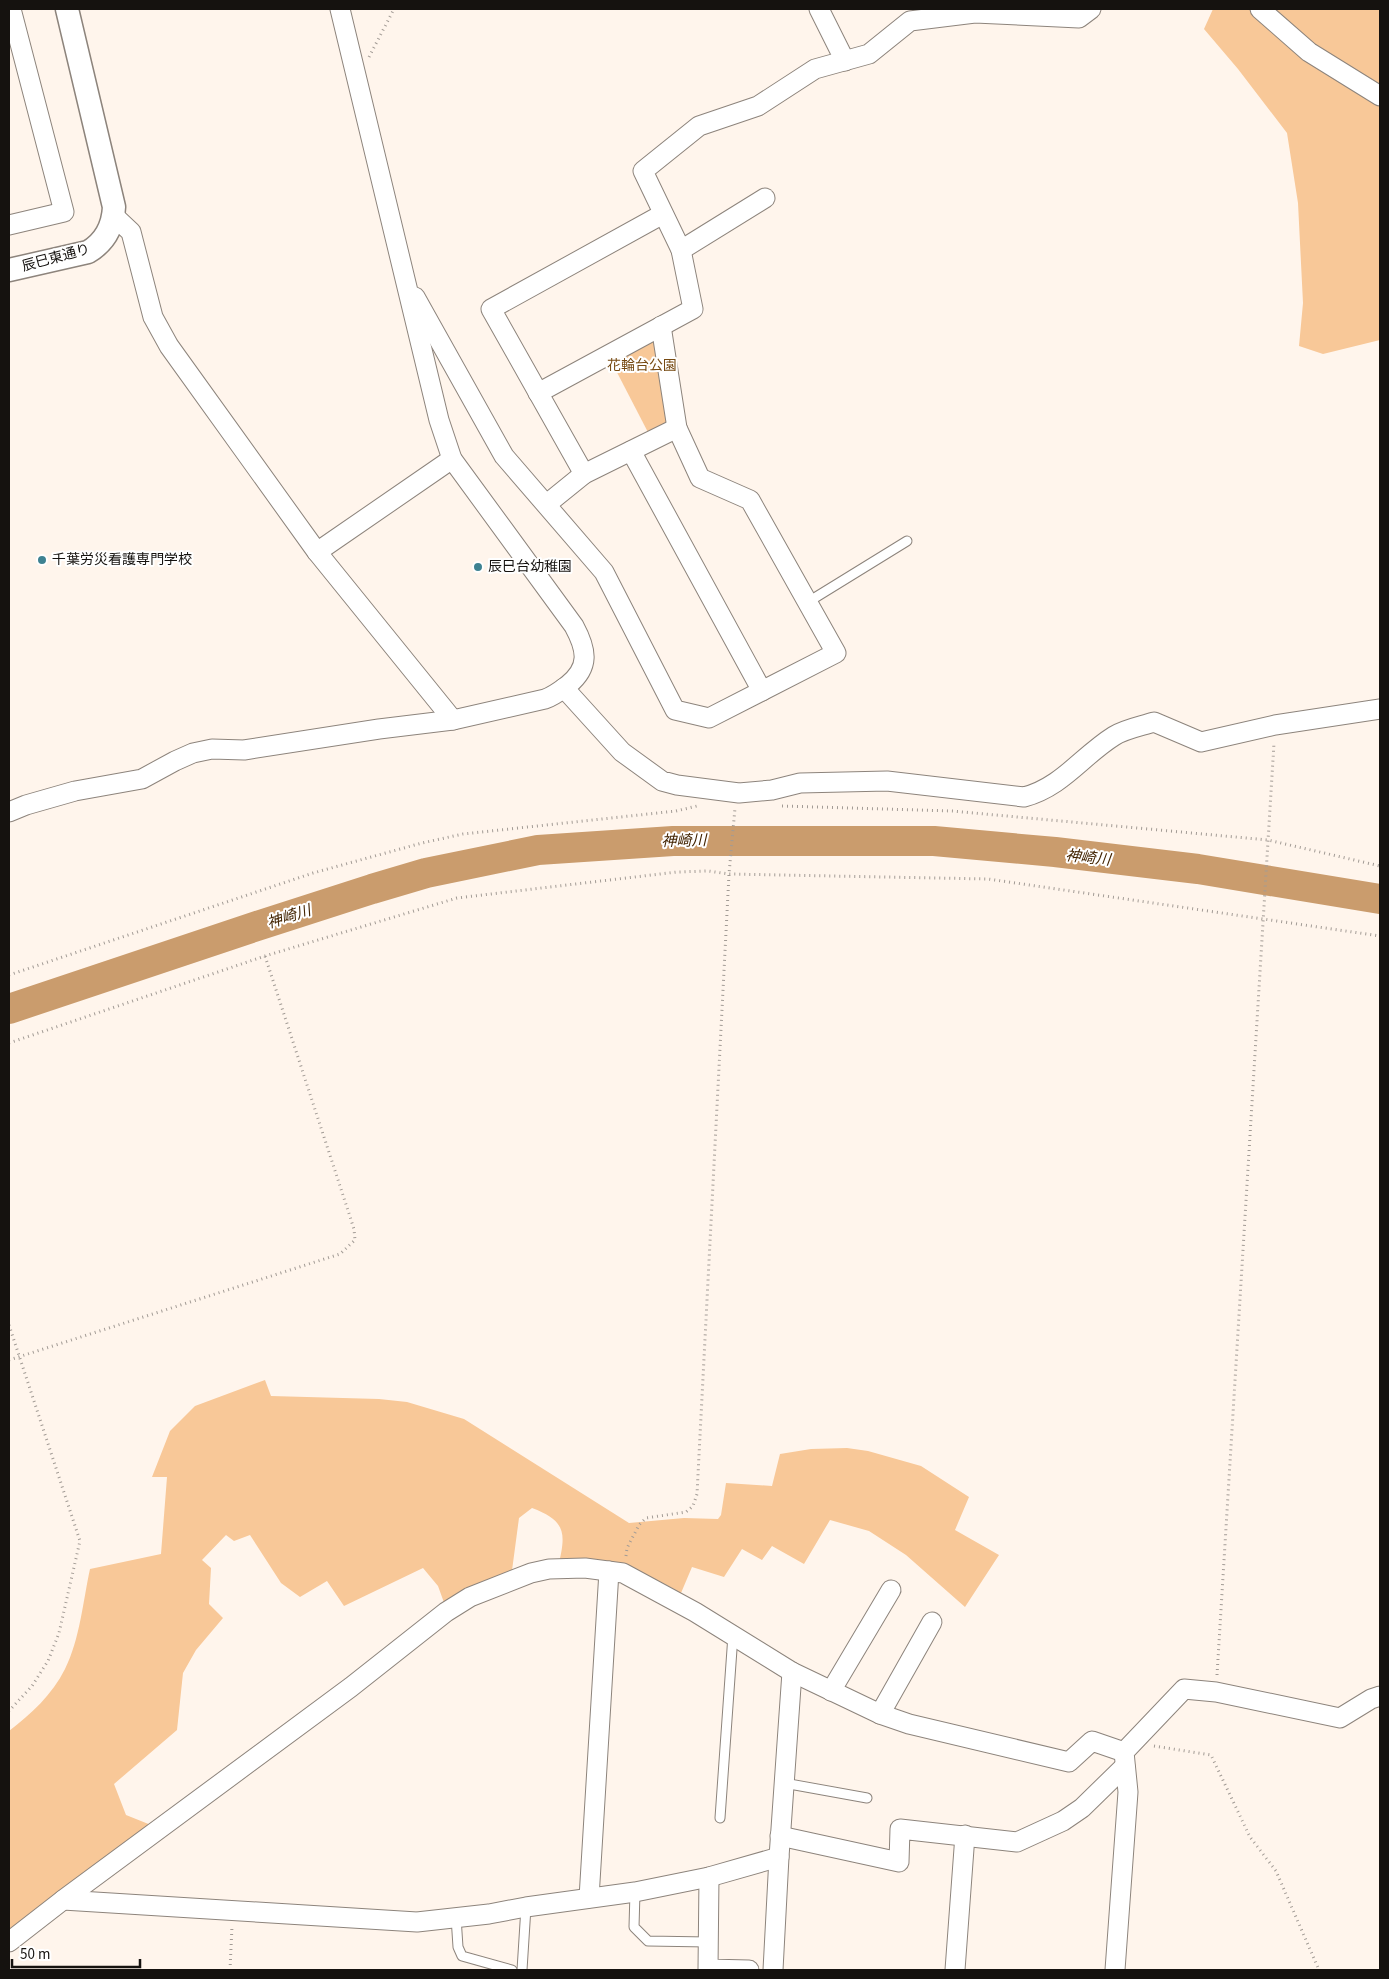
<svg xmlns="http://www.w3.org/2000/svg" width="1389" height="1979" viewBox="0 0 1389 1979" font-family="'Source Sans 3','Noto Sans JP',sans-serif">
<rect width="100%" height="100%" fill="#fff5ec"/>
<g fill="#f8c898">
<path d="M 1213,9 L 1380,9 L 1380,340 L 1323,354 L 1299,346 L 1303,303 L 1298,203 L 1287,133 L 1238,69 L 1204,29 Z"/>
<path d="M 661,326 L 677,428 L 652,440 L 608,355 Z"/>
<path d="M 265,1380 L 271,1396 L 379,1399 L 407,1402 L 464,1419 L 629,1523 L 684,1518 L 718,1519 L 721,1515 L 726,1483 L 772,1486 L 780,1454 L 811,1449 L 847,1448 L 868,1451 L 921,1466 L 969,1497 L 955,1530 L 999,1555 L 965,1607 L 906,1555 L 869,1531 L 830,1520 L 804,1564 L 772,1546 L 762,1560 L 742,1549 L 724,1577 L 692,1567 L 681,1593 L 663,1583 L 622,1573 L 558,1567 C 566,1534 567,1521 532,1508 L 519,1518 L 511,1578 L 446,1608 L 438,1586 L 423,1568 L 344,1606 L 327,1581 L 300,1597 L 281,1583 L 250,1535 L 234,1541 L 226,1535 L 202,1560 L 211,1568 L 209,1604 L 223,1618 L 196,1650 L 183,1673 L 177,1730 L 114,1784 L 126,1815 L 156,1827 L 15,1932 L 9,1928 L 9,1731 C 31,1714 52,1695 65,1669 C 80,1639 83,1601 90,1569 L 161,1554 L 167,1477 L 152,1477 L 170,1431 L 195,1406 Z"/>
</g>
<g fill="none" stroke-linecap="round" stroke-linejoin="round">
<path stroke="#ca9c6d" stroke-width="30" d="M 9,1009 L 257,926 L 372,889 L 426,873 L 538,850 L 673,841 L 934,841 L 1055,852 L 1198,869 L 1380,899"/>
<defs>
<g id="service">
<path d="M 808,602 L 907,541"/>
<path d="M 784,1783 L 867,1798"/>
<path d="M 720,1818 L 733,1635"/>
<path d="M 635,1892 L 634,1927 L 648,1941 L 708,1942"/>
<path d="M 456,1917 L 458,1947 L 462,1956 L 512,1970"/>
<path d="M 522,1970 L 526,1907"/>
</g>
<g id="minor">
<path d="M 819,9 L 845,61"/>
<path d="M 1260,9 L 1309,52 L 1380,96"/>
<path d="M 114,216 L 131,232 L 153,317 L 169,346 L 317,552 L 453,720"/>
<path d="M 9,225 L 64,212 L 11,9"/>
<path d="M 681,250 L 765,198"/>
<path d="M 415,297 L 504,456 L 604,572 L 675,710 L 709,718 L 836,653 L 750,500 L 700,478 L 677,428 L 661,326"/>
<path d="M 538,393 L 693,309 L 681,250 L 643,171 L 699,126 L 758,106 L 815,69 L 869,54 L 910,21 L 975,13 L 1079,18 L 1091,9"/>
<path d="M 631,451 L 762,691"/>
<path d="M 584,474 L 491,309 L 663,214"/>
<path d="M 547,504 L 584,474 L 677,428"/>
<path d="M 317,552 L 452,459"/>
<path d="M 564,688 L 622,752 L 662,781 L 677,785 L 739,793 L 772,790 L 800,783 L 887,781 L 1024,797 C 1062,787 1082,756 1114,736 C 1125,729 1142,726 1154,722 L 1201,742 L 1275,725 L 1380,709"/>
<path d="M 9,812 L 26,805 L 75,791 L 142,779 L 175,761 L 193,753 L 212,749 L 244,750 L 379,729 L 453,720 L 545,699 C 554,696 560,691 568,685 C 590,667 587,650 574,626 L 452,459 L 439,420 L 340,9"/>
<path d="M 831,1691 L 891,1590"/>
<path d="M 880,1714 L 932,1622"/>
<path d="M 780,1836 L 899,1862 L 900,1829 L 1017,1842 L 1063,1821 L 1082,1808 L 1125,1766"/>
<path d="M 709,1877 L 708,1969 L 749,1970"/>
<path d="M 589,1898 L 609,1571"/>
<path d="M 63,1900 L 417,1922 L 489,1914 L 526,1907 L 635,1892 L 709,1877 L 779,1857"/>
<path d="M 9,1942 L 63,1900 L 351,1687 L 446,1612 L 470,1597 L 531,1573 L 549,1569 L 585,1568 L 623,1573 L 695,1612 L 792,1672 L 880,1714 L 909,1724 L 1069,1762 L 1092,1741 L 1124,1752"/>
<path d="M 773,1970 L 779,1857 L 792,1672"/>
<path d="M 955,1970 L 965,1835"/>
<path d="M 1115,1970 L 1128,1792 L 1124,1752 L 1184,1689 L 1216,1692 L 1340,1718 L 1371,1699 L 1380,1696"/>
</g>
<path id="tertiary" d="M 9,270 L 88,252 C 105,242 113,227 114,207 L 67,9"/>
</defs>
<use href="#service" stroke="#8d847c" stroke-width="11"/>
<use href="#minor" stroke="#8d847c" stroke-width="21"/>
<use href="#tertiary" stroke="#8d847c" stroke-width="25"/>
<g stroke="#a29b95" stroke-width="3" stroke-dasharray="1 4" stroke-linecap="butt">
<path d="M 369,57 L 394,9"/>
<path d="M 782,806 L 952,811 L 1268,840 L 1380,866"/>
<path d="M 9,975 L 313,873 L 422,843 L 463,834 L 676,811 L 697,806"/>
<path d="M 9,1043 L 265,956 L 457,898 L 677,872 L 708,871 L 729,874 L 988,879 L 1380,936"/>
<path d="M 9,1325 L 80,1541 L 59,1633 L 48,1661 L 32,1686 L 9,1711"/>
<path d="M 9,1360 L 340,1254 L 355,1240 L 354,1229 L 265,956"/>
<path d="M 626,1556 L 627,1548 L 639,1525 L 646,1518 L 686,1512 L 693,1506 L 697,1494 L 729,874 L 735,808"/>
<path d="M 1217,1675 L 1274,743"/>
<path d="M 1154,1746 L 1211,1755 L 1250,1837 L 1276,1871 L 1319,1970"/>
<path d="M 230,1970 L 232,1926"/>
</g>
<use href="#service" stroke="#fff" stroke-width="9"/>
<use href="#minor" stroke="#fff" stroke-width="19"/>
<use href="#tertiary" stroke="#fff" stroke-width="22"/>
</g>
<g fill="#3e8291" stroke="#fff" stroke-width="2">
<circle cx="42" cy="560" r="5"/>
<circle cx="478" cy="567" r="5"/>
</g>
<g text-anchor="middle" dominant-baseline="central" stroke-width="4" stroke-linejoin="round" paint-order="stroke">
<g font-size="14" fill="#15120f" stroke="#fff">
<text transform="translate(56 258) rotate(-15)">辰巳東通り</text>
</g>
<g font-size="14" fill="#764911" stroke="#fff">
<text x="642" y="366">花輪台公園</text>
</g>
<g font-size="14" fill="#15120f" stroke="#fff" text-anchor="start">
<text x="52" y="560">千葉労災看護専門学校</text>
<text x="488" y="567">辰巳台幼稚園</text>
</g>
<g font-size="15" font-style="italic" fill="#422300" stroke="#fff">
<text transform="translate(684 841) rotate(-1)">神崎川</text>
<text transform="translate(1088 858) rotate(6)">神崎川</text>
<text transform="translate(289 917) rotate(-18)">神崎川</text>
</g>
</g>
<rect width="1389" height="1979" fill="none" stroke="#15120f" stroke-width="20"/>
<path d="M12 1959v8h128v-8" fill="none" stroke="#15120f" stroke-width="2.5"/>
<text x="20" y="1959" font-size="15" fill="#15120f" stroke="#ffffff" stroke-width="4" paint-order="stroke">50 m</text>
</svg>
